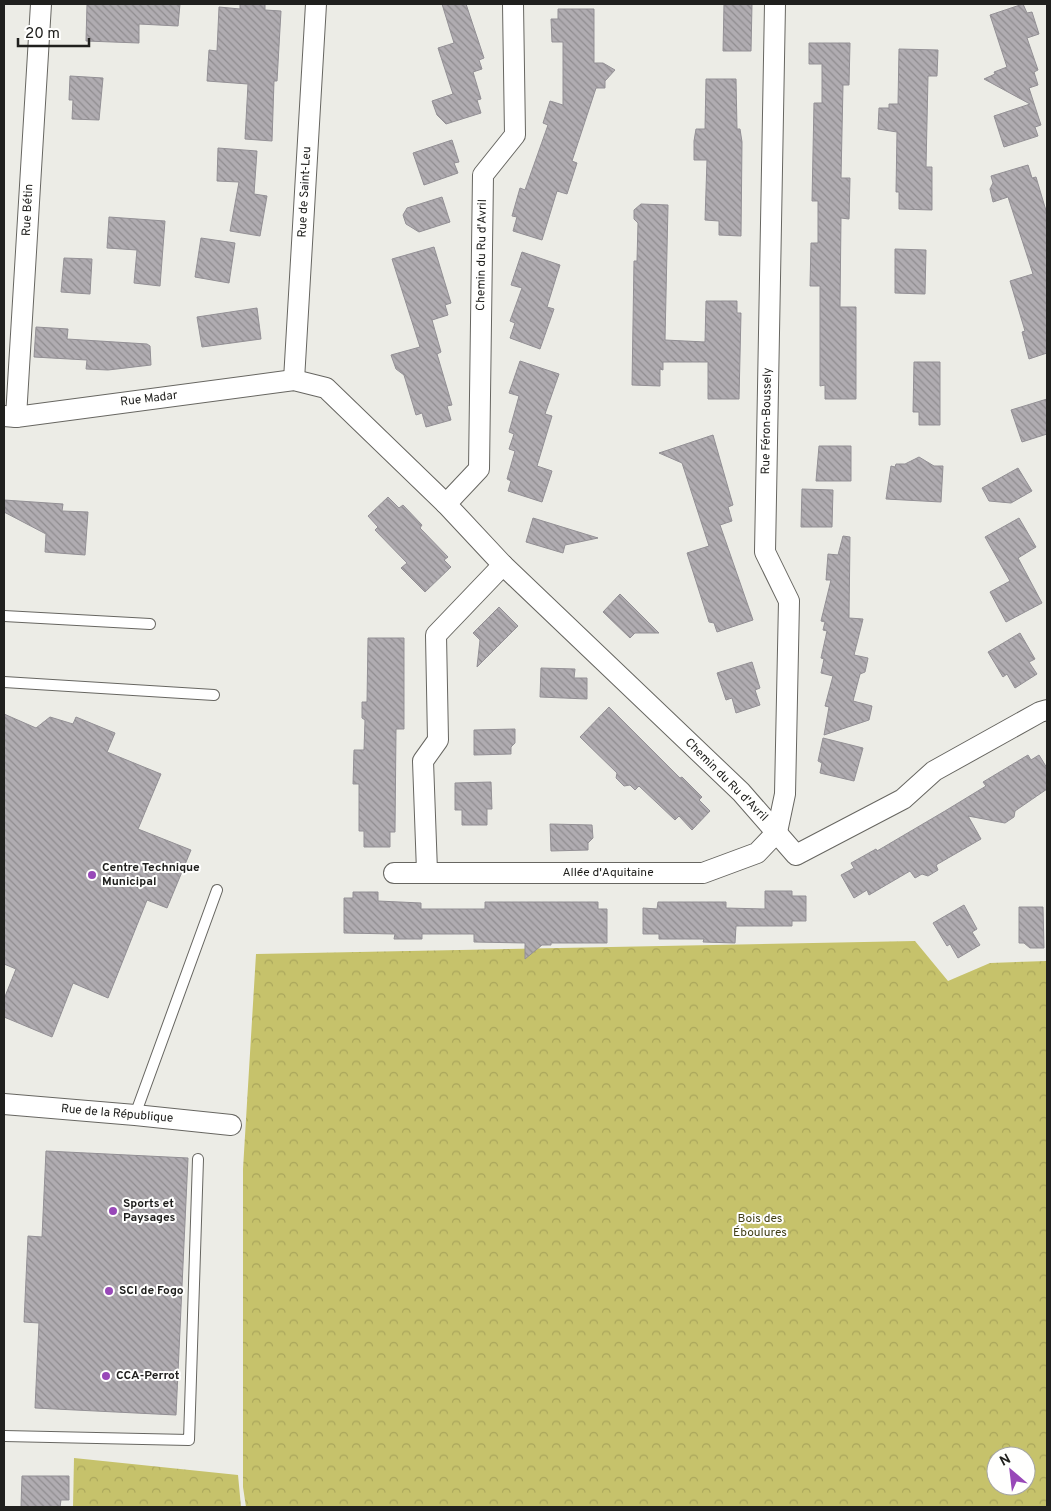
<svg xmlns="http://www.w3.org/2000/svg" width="1051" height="1511" viewBox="0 0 1051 1511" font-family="Overpass,sans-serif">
<defs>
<pattern id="forest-crowns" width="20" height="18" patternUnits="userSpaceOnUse" patternTransform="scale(1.25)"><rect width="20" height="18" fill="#c6c26b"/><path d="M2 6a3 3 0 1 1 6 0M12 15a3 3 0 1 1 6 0" fill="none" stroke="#aaa65c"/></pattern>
<pattern id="building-back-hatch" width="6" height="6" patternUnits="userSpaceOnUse" patternTransform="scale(1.25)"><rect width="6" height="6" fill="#b0acb1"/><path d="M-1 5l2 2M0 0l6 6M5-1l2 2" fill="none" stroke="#8f8c8f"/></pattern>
</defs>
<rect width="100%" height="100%" fill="#ecece6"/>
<g fill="url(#forest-crowns)" fill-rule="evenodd">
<path d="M 915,941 L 948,981 L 990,963 L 1047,961 L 1047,1507 L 246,1507 L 243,1487 L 243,1169 L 256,954 ZM 996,1456 L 1026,1456 L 1026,1486 L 996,1486 Z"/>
<path d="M 74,1458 L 238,1475 L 241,1507 L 73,1507 Z"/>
</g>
<g fill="url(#building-back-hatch)" stroke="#939095">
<path d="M 87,4 L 180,4 L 178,26 L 139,24 L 139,43 L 86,41 Z"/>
<path d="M 240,4 L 265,4 L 265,10 L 281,11 L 277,81 L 274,81 L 272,141 L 245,139 L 248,84 L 207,81 L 209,50 L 217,51 L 219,7 L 240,9 Z"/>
<path d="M 442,4 L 466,4 L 484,58 L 479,60 L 482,69 L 473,72 L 481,99 L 477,100 L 481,113 L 446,124 L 437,115 L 432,101 L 453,94 L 438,48 L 454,43 Z"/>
<path d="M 724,4 L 752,4 L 751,51 L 723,51 Z"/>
<path d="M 1023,4 L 1027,13 L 1032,12 L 1039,34 L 1027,38 L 1038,70 L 1034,72 L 1038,85 L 1029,88 L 1041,125 L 1035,127 L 1038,136 L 1004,147 L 994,116 L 1030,104 L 984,79 L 995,74 L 994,72 L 1007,67 L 990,15 Z"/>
<path d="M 558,9 L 594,9 L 594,63 L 603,63 L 615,70 L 605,81 L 605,88 L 596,88 L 572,161 L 577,163 L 567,194 L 557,191 L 542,240 L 513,231 L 517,217 L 512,216 L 520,188 L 525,190 L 548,125 L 543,123 L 550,101 L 563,105 L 563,42 L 552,42 L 551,19 L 558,19 Z"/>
<path d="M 809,43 L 850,43 L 849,85 L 843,85 L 841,178 L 850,178 L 849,219 L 841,218 L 840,307 L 856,307 L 856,399 L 825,399 L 825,385 L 820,386 L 820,286 L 810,286 L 811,243 L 818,243 L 818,201 L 812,201 L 814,103 L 822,103 L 822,64 L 809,64 Z"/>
<path d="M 899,49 L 938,50 L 937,76 L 928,76 L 926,167 L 932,167 L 932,210 L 899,209 L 899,192 L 896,192 L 897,132 L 878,129 L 879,108 L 889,108 L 889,104 L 898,104 Z"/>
<path d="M 70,76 L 103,78 L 99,120 L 72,119 L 73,100 L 69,100 Z"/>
<path d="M 706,79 L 736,79 L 737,129 L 740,129 L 742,142 L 741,236 L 719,235 L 719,221 L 705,220 L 707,160 L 694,160 L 694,141 L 696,129 L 705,129 Z"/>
<path d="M 452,140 L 459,162 L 454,163 L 458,173 L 424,185 L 413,153 Z"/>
<path d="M 218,148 L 257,151 L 254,194 L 267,196 L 260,236 L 230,231 L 239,182 L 217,181 Z"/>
<path d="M 1028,165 L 1032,178 L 1036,177 L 1047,214 L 1047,353 L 1029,359 L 1022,332 L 1025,331 L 1010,281 L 1033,274 L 1008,197 L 993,202 L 990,189 L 993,183 L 991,176 Z"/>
<path d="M 442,197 L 450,222 L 419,232 L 406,224 L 403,215 L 407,208 Z"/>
<path d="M 641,204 L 668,205 L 665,340 L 705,342 L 706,301 L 737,301 L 737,313 L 741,313 L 739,399 L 708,399 L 708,362 L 663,362 L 663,370 L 660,369 L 660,386 L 632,385 L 634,261 L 637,261 L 638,223 L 634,219 L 634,210 Z"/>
<path d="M 109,217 L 165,221 L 160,286 L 134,283 L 137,250 L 107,248 Z"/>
<path d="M 201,238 L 235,243 L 229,283 L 195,277 Z"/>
<path d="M 434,247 L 451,303 L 445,305 L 448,315 L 432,320 L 441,352 L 437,354 L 452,405 L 447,406 L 451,420 L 426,427 L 422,413 L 416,415 L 404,375 L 396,369 L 391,355 L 420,347 L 392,259 Z"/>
<path d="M 895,249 L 926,250 L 925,294 L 895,293 Z"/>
<path d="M 522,252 L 560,265 L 547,307 L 554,309 L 540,349 L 510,338 L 515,323 L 510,321 L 522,288 L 511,285 Z"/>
<path d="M 64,258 L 92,259 L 90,294 L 61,292 Z"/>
<path d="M 257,308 L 261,339 L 202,347 L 197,317 Z"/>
<path d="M 36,327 L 68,329 L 67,339 L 147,344 L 150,346 L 151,365 L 108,370 L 86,369 L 87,360 L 34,357 Z"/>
<path d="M 520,361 L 559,374 L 545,414 L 552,416 L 537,466 L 552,471 L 542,502 L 508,491 L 511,481 L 507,479 L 515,451 L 509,449 L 514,434 L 509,432 L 519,396 L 509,393 Z"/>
<path d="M 914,362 L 940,362 L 940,425 L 919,425 L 919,412 L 913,412 Z"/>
<path d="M 1047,399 L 1047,434 L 1022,442 L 1011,410 Z"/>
<path d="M 713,435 L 733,505 L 728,507 L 732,521 L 720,525 L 753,620 L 717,632 L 714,623 L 709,622 L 687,553 L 709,546 L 682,463 L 659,453 Z"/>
<path d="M 819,446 L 851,446 L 851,481 L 816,481 Z"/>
<path d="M 919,457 L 934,466 L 943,466 L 941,502 L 886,499 L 891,466 L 895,467 L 896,464 L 905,464 Z"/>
<path d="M 1018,468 L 1032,491 L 1011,503 L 989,501 L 982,488 Z"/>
<path d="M 802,489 L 833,490 L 832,527 L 801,527 Z"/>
<path d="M 388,497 L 399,508 L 403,505 L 422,525 L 420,528 L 448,557 L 444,560 L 451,567 L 425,592 L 401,568 L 407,563 L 375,530 L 378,527 L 368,516 Z"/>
<path d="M 4,500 L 63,504 L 62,511 L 88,512 L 85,555 L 45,552 L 46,534 L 4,512 Z"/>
<path d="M 533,518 L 598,538 L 565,545 L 563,553 L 526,542 Z"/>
<path d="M 1019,518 L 1036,547 L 1018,558 L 1042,603 L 1006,622 L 990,592 L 1010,581 L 985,537 Z"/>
<path d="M 843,536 L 850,537 L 849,618 L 863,619 L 854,655 L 868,658 L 865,672 L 860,674 L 853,701 L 872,706 L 869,720 L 824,735 L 829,707 L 825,706 L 833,676 L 821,673 L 824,659 L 821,658 L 827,631 L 823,630 L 825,622 L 821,621 L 831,580 L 826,580 L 828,554 L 838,555 Z"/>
<path d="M 620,594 L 659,633 L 635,633 L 630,638 L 603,612 Z"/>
<path d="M 499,607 L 518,626 L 477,667 L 480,640 L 473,633 Z"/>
<path d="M 1020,633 L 1035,659 L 1029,662 L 1037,674 L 1015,688 L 1007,674 L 1003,677 L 988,652 Z"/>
<path d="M 368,638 L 404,638 L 404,729 L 396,729 L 395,832 L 390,832 L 390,847 L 364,847 L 364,831 L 359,831 L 359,784 L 353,784 L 354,750 L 364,750 L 365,720 L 362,718 L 362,702 L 367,702 Z"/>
<path d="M 752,662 L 760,688 L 755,690 L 760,705 L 736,713 L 732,698 L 726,700 L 717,673 Z"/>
<path d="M 541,668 L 575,669 L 574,678 L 587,678 L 587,699 L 540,697 Z"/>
<path d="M 609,707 L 680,778 L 682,777 L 702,797 L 699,800 L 710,811 L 692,830 L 679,816 L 675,820 L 639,786 L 635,790 L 630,785 L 624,786 L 616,778 L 617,773 L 580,737 Z"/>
<path d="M 4,714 L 36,728 L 50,717 L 73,724 L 76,717 L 115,733 L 107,752 L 161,774 L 138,829 L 191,850 L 167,908 L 147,900 L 108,998 L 73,983 L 52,1037 L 4,1017 L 4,999 L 16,969 L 4,964 Z"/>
<path d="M 515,729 L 515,743 L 511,747 L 511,754 L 474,755 L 474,730 Z"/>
<path d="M 823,738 L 863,748 L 854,781 L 820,773 L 822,763 L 818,761 Z"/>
<path d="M 1028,755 L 1031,760 L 1039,755 L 1047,768 L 1047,789 L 1015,811 L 1014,817 L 1005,823 L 968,816 L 981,839 L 936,865 L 938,870 L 928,876 L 922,874 L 915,878 L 910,871 L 869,895 L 867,890 L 854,898 L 841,875 L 854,868 L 851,863 L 876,849 L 877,851 L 945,811 L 986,786 L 983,782 Z"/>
<path d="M 491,782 L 492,809 L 487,809 L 487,825 L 462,825 L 462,810 L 455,810 L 455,783 Z"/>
<path d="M 550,824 L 592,825 L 593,838 L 588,843 L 588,850 L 551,851 Z"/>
<path d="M 765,891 L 792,891 L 792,896 L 806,896 L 806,921 L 792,921 L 792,926 L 736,926 L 735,943 L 703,942 L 704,939 L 659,939 L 659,934 L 643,934 L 643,908 L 657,909 L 658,902 L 726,902 L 726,908 L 765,909 Z"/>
<path d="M 353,892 L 378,892 L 378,901 L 421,903 L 421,909 L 485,909 L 485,902 L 598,902 L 598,909 L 607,909 L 607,943 L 551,943 L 551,945 L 542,945 L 525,959 L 525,943 L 474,942 L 474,934 L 422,934 L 422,939 L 394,939 L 395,934 L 344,933 L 344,898 L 353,898 Z"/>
<path d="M 964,905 L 977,929 L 972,932 L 980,945 L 958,958 L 950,944 L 947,946 L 933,923 Z"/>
<path d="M 1019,907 L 1043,907 L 1044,948 L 1030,948 L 1024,943 L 1019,943 Z"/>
<path d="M 46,1151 L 188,1158 L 176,1415 L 35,1408 L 39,1323 L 24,1322 L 28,1236 L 42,1237 Z"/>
<path d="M 22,1476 L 69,1476 L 69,1500 L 61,1500 L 60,1507 L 21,1507 Z"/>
</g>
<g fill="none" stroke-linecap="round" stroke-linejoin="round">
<defs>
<g id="lane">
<path d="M 4,616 L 150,624"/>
<path d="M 4,682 L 214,695"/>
<path d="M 135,1115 L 217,890"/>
<path d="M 4,1436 L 189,1440 L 198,1159"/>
</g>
<g id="street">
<path d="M 294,380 L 316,4"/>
<path d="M 4,416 L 16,417 L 294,380 L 326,388 L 446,504 L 503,565 L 741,792 L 796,855 L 903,799 L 934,771 L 1040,712 L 1047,710"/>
<path d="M 16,417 L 41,4"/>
<path d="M 446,504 L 479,469 L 483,175 L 515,135 L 513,4"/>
<path d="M 427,871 L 423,761 L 438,740 L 436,635 L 503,565"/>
<path d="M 394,873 L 703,873 L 757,853 L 777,832 L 785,794 L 789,601 L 765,552 L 775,4"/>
<path d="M 4,1104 L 135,1115 L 231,1125"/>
</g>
</defs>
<use href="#lane" stroke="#676661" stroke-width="12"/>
<use href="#street" stroke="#676661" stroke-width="22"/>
<use href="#lane" stroke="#fff" stroke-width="10"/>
<use href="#street" stroke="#fff" stroke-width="20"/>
</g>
<g fill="#9848b8" stroke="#fffffe" stroke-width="2">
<circle cx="92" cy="875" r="5"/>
<circle cx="113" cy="1211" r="5"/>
<circle cx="109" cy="1291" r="5"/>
<circle cx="106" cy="1376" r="5"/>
</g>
<g text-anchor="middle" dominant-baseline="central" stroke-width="4" stroke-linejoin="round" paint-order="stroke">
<g font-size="12" fill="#20201e" stroke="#fffffe">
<text transform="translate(305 192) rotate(-87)">Rue de Saint-Leu</text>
<text transform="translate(28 210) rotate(-87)">Rue Bétin</text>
<text transform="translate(482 255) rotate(-89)">Chemin du Ru d'Avril</text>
<text transform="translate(149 399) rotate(-7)">Rue Madar</text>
<text transform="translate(767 421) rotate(-89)">Rue Féron-Boussely</text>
<text transform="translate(726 780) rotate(45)">Chemin du Ru d'Avril</text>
<text x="608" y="873">Allée d'Aquitaine</text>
<text transform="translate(117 1114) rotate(5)">Rue de la République</text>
</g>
<g font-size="12" font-weight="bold" fill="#20201e" stroke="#fffffe" text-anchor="start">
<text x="102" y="868">Centre Technique<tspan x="102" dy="14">Municipal</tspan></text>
<text x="123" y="1204">Sports et<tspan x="123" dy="14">Paysages</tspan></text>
<text x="119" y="1291">SCI de Fogo</text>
<text x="116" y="1376">CCA-Perrot</text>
</g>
<g font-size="12" fill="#3f3d15" stroke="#fffffe">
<text x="760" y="1219">Bois des<tspan x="760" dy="14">Éboulures</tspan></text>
</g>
</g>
<rect width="1051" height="1511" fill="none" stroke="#20201e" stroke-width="10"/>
<g transform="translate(1011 1471) rotate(332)"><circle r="24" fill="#fffffe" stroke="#a6a6a4"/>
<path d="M0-4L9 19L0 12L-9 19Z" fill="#9848b8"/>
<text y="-8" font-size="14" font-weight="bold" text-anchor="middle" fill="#20201e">N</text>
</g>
<path d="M18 38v8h71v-8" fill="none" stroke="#20201e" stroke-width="2.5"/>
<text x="25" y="38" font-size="15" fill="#20201e" stroke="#fffffe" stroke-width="4" paint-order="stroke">20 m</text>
</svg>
